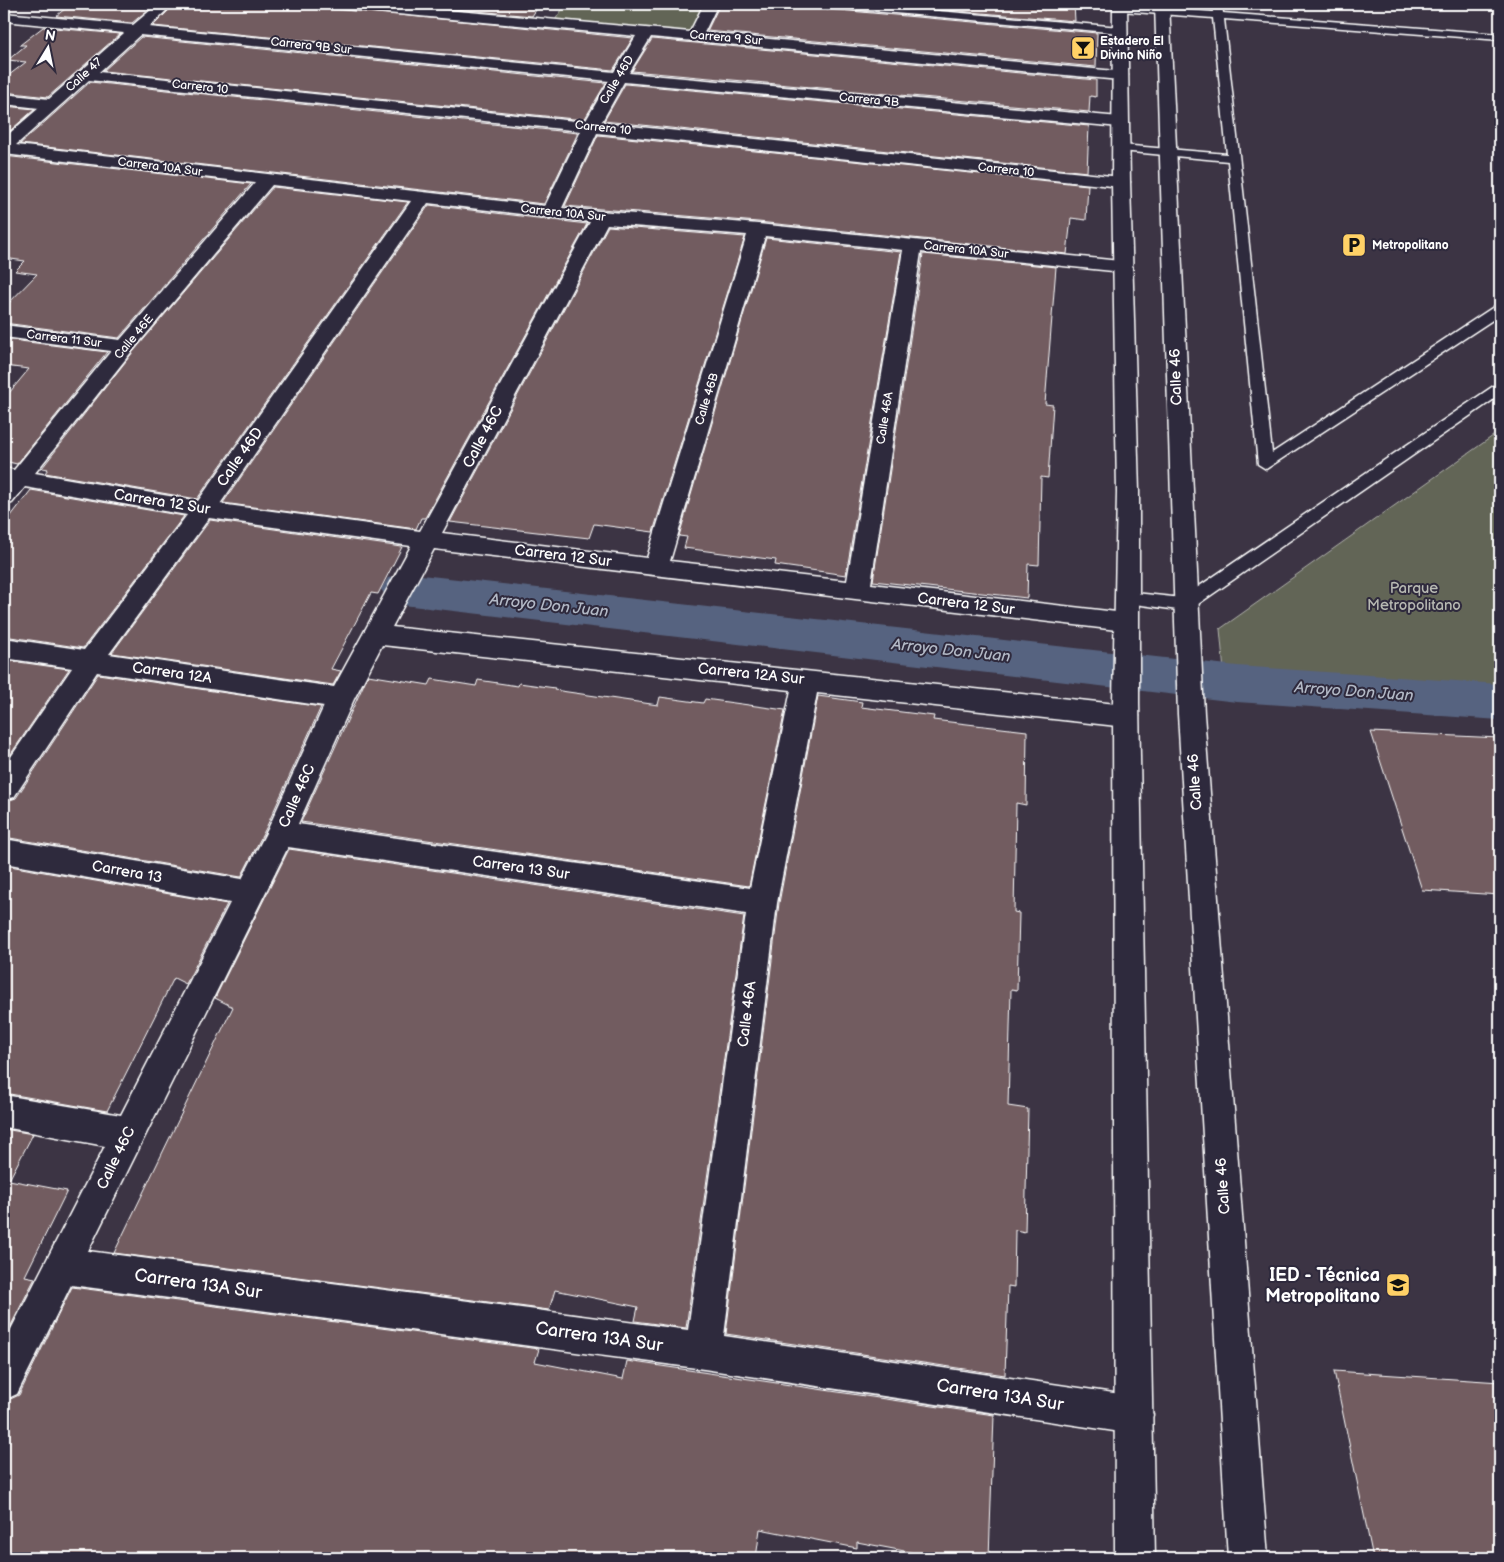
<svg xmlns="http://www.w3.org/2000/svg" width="1504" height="1562" viewBox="0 0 1504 1562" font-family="'Balsamiq Sans',sans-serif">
<rect width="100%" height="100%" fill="#3c3444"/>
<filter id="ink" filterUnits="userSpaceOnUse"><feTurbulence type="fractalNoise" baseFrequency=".02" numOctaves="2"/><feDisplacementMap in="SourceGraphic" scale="10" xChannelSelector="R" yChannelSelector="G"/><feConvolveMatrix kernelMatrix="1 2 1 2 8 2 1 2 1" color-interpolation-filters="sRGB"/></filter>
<g filter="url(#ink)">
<g fill="#626557" stroke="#b0b2ab">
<path d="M 566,4 L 705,4 L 691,32 L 555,20 Z"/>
<path d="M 1500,431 L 1500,689 L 1224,671 L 1220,629 Z"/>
</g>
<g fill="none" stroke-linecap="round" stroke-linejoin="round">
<path fill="#576480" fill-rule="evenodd" d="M 403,573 L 1237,666 L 1500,684 L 1500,720 L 1237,702 L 403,605 L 388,600 L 381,589 L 388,578 Z"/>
</g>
<g fill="#725c60" stroke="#fff">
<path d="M 71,4 L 155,4 L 132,23 L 56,16 Z"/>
<path d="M 175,4 L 288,4 L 633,38 L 613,70 L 153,26 Z"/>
<path d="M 446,4 L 540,4 L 532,16 L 443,8 Z"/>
<path d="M 720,4 L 820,4 L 827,9 L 1097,33 L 1096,67 L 707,31 Z"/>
<path d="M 877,4 L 1074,4 L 1075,21 Z"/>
<path d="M 43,27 L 120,34 L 48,97 L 4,92 L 4,79 L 26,62 L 8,60 L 26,45 L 20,45 Z"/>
<path d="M 141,37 L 606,83 L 584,120 L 103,71 Z"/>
<path d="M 652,39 L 1096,80 L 1096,97 L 1090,96 L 1089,112 L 632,71 Z"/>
<path d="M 90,82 L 578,133 L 544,204 L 20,144 Z"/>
<path d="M 625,84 L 1089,126 L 1087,172 L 604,121 Z"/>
<path d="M 4,106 L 35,109 L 4,136 Z"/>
<path d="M 598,135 L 1088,185 L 1086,220 L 1071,218 L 1067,254 L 758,222 L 565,206 Z"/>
<path d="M 4,156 L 251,184 L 119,338 L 4,323 L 4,308 L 37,274 L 15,271 L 25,261 L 4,258 Z"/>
<path d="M 273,187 L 408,202 L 197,499 L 45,473 L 48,469 L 42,468 L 133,352 Z"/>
<path d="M 429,205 L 587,224 L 425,518 L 421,518 L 416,529 L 223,503 Z"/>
<path d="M 608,226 L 745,237 L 653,532 L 594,524 L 589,538 L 450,522 Z"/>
<path d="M 766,238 L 901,252 L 846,575 L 775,565 L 776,560 L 684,548 L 687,537 L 679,536 Z"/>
<path d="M 923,254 L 1056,267 L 1045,404 L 1053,405 L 1048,478 L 1041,477 L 1039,565 L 1028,564 L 1027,598 L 873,581 Z"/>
<path d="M 4,339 L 107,352 L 17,464 L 4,461 L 4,399 L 29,369 L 4,366 Z"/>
<path d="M 31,490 L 184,516 L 83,648 L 4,636 L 4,525 Z"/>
<path d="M 210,520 L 402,547 L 378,594 L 371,593 L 331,669 L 341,671 L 333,685 L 112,653 Z"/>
<path d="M 4,660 L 69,669 L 4,764 Z"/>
<path d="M 98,674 L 321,707 L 266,828 L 241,877 L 4,837 L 4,802 L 16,798 Z"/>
<path d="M 368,675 L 429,685 L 432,679 L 476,686 L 478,680 L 518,686 L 519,683 L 555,688 L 554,690 L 658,705 L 660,697 L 703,703 L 705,699 L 785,710 L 749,886 L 301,822 Z"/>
<path d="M 818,696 L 862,702 L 861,707 L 934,716 L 933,720 L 1027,731 L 1026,805 L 1016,803 L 1014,912 L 1019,913 L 1017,990 L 1011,989 L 1008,1106 L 1028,1109 L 1025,1232 L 1015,1230 L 1014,1287 L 1008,1286 L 1005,1375 L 726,1334 L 779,903 Z"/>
<path d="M 1371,732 L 1500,738 L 1500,895 L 1422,890 Z"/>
<path d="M 289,849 L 744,916 L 686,1328 L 635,1321 L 638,1307 L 555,1290 L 549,1310 L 114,1253 L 233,1007 L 215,998 Z"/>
<path d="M 4,865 L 227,904 L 186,984 L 174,978 L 107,1111 L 4,1093 Z"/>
<path d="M 4,1129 L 33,1134 L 9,1180 L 67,1191 L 25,1276 L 35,1278 L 4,1339 Z"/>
<path d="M 72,1287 L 539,1349 L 535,1362 L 623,1379 L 627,1361 L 994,1415 L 989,1558 L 941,1558 L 857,1542 L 857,1548 L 760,1529 L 756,1558 L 4,1558 L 4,1402 L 19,1395 Z"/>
<path d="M 1334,1371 L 1500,1382 L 1500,1558 L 1373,1558 Z"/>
</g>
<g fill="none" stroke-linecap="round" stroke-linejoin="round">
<defs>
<g id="lane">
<path d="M 822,4 L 858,4 L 1120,27 L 1125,30 L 1120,33 L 827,7 Z"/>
<path d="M 1212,4 L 1222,4 L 1223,13 L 1500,34 L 1500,40 L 1224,19 L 1272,453 L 1495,306 L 1500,305 L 1500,315 L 1266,469 L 1258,464 L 1228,161 L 1121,151 L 1115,148 L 1121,145 L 1227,154 L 1213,18 L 1121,11 L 1116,8 L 1121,5 L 1213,12 Z"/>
<path d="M 1500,384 L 1500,395 L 1191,609 L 1185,611 L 1120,602 L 1118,598 L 1120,594 L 1126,592 L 1182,598 L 1495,385 Z"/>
</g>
<path id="street" d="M 158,4 L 173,4 L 149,27 L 614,72 L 636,36 L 333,8 L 326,4 L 379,4 L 690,32 L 704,4 L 718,4 L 704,33 L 1126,72 L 1128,75 L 1126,78 L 1120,80 L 651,37 L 629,73 L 1120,117 L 1126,118 L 1128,122 L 1126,126 L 1120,127 L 624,82 L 601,123 L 1121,177 L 1127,178 L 1130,182 L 1127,186 L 1121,187 L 597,133 L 562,208 L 758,224 L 1130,262 L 1132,266 L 1130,270 L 1123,272 L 921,252 L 871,584 L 1125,613 L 1134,615 L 1137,622 L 1134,629 L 1125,631 L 434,549 L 392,627 L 1126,705 L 1135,709 L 1139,716 L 1135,723 L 1126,727 L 817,693 L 777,903 L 724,1336 L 1134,1396 L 1147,1402 L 1153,1415 L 1147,1428 L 1134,1434 L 704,1369 L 71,1285 L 17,1394 L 4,1400 L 4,1343 L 105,1146 L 4,1127 L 4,1095 L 121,1115 L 230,903 L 4,863 L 4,839 L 242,879 L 268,829 L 324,706 L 97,672 L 14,797 L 4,800 L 4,767 L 72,668 L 4,658 L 4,638 L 84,650 L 187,515 L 25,487 L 12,503 L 4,505 L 4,468 L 14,470 L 111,351 L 4,337 L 4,325 L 120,340 L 255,183 L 4,154 L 4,138 L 39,108 L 4,104 L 4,94 L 49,99 L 124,33 L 4,21 L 4,13 L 133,25 ZM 140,35 L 609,81 L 585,122 L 99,72 ZM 89,80 L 581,131 L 545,206 L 16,145 ZM 272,185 L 411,201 L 198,501 L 35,473 L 132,351 ZM 428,203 L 590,222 L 420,531 L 220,504 ZM 607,224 L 747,235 L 647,558 L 442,533 ZM 765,236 L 903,250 L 847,581 L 670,561 ZM 209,518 L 411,546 L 334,687 L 109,654 ZM 382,645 L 791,690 L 750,888 L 298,824 L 354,699 ZM 288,847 L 746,914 L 688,1330 L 88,1251 Z"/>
<g id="secondary">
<path d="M 1113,4 L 1127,4 L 1130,182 L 1139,492 L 1139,703 L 1155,1558 L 1115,1558 L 1113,703 L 1117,492 L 1112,182 Z"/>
<path d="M 1155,4 L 1169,4 L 1204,714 L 1268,1558 L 1228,1558 L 1178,714 Z"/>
</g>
</defs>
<use href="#lane" stroke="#fff" stroke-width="3"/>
<use href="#street" stroke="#fff" stroke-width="3"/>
<use href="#secondary" stroke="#fff" stroke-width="3"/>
<use href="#lane" fill="#2f2a3d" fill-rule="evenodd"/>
<use href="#street" fill="#2f2a3d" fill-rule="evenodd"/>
<use href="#secondary" fill="#2f2a3d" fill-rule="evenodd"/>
</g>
</g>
<defs>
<symbol id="bar-square" viewBox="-11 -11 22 22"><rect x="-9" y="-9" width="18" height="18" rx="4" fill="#ffd166" stroke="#2f2a3d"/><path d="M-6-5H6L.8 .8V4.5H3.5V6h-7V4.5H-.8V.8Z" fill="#111"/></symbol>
<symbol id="parking-square" viewBox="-11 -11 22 22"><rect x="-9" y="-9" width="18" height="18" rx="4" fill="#ffd166" stroke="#2f2a3d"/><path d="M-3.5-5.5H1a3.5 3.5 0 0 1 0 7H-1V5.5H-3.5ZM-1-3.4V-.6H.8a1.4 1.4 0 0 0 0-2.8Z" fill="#111"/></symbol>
<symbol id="school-square" viewBox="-11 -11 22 22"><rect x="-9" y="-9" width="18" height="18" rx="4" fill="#ffd166" stroke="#2f2a3d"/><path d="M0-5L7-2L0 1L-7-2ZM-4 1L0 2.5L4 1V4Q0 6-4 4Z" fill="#111"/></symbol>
</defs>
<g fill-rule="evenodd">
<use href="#bar-square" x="1069" y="34" width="28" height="28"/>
<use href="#parking-square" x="1340" y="231" width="28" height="28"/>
<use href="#school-square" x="1384" y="1271" width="28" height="28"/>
</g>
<g text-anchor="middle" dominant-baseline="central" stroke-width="4" stroke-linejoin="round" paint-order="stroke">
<g font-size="12" fill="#fff" stroke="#2f2a3d">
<text transform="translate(726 38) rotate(5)">Carrera 9 Sur</text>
<text transform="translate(311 46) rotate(6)">Carrera 9B Sur</text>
<text transform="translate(84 75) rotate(-42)">Calle 47</text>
<text transform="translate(617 80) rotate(-59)">Calle 46D</text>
<text transform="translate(200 87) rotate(6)">Carrera 10</text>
<text transform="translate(869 100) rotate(5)">Carrera 9B</text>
<text transform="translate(603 128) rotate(6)">Carrera 10</text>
<text transform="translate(160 167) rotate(7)">Carrera 10A Sur</text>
<text transform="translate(1006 170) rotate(6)">Carrera 10</text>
<text transform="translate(563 213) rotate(6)">Carrera 10A Sur</text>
<text transform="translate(966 250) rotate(6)">Carrera 10A Sur</text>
<text transform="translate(134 337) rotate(-50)">Calle 46E</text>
<text transform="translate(64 339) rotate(7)">Carrera 11 Sur</text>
<text transform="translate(707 399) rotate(-73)">Calle 46B</text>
<text transform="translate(885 418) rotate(-81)">Calle 46A</text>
</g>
<g font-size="12" font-weight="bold" fill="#fff" stroke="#2f2a3d" text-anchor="start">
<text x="1100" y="41">Estadero El<tspan x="1100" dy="14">Divino Niño</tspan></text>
<text x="1372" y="245">Metropolitano</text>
</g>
<g font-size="15" fill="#fff" stroke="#2f2a3d">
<text transform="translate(1176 377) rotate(-92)">Calle 46</text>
<text transform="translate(483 437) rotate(-62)">Calle 46C</text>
<text transform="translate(240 457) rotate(-55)">Calle 46D</text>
<text transform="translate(162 502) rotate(9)">Carrera 12 Sur</text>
<text transform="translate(563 556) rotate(7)">Carrera 12 Sur</text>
<text transform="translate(966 604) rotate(7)">Carrera 12 Sur</text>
<text transform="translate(172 673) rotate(8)">Carrera 12A</text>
<text transform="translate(751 674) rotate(6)">Carrera 12A Sur</text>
<text transform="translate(1195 782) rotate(-94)">Calle 46</text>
<text transform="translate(297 796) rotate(-66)">Calle 46C</text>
<text transform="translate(521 868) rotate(8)">Carrera 13 Sur</text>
<text transform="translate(127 872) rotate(10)">Carrera 13</text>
<text transform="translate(747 1014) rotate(-83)">Calle 46A</text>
<text transform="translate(116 1158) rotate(-64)">Calle 46C</text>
<text transform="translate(1223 1186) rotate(-94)">Calle 46</text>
</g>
<g font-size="15" fill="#b8bab3" stroke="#2f2a3d">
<text x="1414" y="588">Parque<tspan x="1414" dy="17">Metropolitano</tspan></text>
</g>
<g font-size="16" font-style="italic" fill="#b3b9c6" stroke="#2f2a3d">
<text transform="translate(549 606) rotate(6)">Arroyo Don Juan</text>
<text transform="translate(951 651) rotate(6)">Arroyo Don Juan</text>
<text transform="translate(1354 692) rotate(4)">Arroyo Don Juan</text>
</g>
<g font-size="18" font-weight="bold" fill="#fff" stroke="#2f2a3d" text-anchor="end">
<text x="1380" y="1275">IED - Técnica<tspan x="1380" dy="21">Metropolitano</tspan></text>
</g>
<g font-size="18" fill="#fff" stroke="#2f2a3d">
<text transform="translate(198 1284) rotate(8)">Carrera 13A Sur</text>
<text transform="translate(599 1337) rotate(8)">Carrera 13A Sur</text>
<text transform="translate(1000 1395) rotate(9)">Carrera 13A Sur</text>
</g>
</g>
<rect width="1504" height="1562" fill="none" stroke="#2f2a3d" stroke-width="20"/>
<rect x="10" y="10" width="1484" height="1542" fill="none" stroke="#fff" stroke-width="2" filter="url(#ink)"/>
<g transform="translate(48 48) rotate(10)" stroke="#2f2a3d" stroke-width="4" paint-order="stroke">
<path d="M0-4L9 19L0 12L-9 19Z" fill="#ffffff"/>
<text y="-8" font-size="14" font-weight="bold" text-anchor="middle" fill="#ffffff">N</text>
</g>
</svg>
